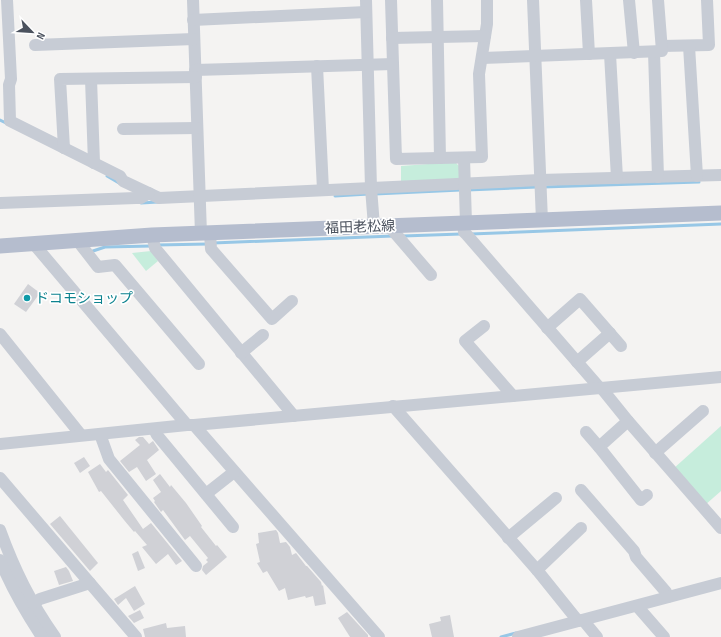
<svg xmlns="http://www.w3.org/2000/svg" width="721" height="637" viewBox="0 0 721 637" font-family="'Sofia Sans Condensed','Noto Sans JP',sans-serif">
<rect width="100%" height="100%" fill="#f4f3f2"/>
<g fill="#c6eddc">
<path d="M 455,162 L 460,167 L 460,179 L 401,182 L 401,166 Z"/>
<path d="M 151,251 L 158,261 L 146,271 L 132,253 Z"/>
<path d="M 721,426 L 721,491 L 705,505 L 673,469 Z"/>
</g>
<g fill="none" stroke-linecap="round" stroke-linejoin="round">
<g stroke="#97c7e6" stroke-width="3">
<path d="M 0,120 L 8,124"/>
<path d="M 107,176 L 119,183"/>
<path d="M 543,187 L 699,182"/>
<path d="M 467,190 L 537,187"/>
<path d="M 375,194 L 461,190"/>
<path d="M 335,196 L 369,194"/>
<path d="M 141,203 L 158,202"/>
<path d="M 471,234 L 721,224"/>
<path d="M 403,236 L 461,234"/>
<path d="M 213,243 L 393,236"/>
<path d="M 157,245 L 208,244"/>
<path d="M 93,251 L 105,247 L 152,246"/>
<path d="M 501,637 L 516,633"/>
</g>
</g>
<g fill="#d0d1d6">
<path d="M 28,284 L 40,293 L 26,312 L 14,304 Z"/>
<path d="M 139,437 L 143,437 L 149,444 L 153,441 L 159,450 L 147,460 L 156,474 L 146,481 L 137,467 L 129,472 L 120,461 L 140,445 L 135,440 Z"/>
<path d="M 84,457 L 90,466 L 80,473 L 74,463 Z"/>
<path d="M 100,464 L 106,472 L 108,470 L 128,495 L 123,500 L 143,529 L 151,523 L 182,561 L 176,565 L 168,554 L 156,564 L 142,547 L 147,545 L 135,531 L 134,532 L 124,520 L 101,491 L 99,492 L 88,472 Z"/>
<path d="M 160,474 L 170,487 L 171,485 L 186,503 L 202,526 L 201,527 L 216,546 L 217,545 L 227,557 L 206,575 L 202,570 L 203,566 L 208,562 L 206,560 L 208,558 L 190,536 L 185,540 L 163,510 L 161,512 L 154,502 L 155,501 L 153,498 L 161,492 L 153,480 Z"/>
<path d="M 60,516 L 98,563 L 90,571 L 50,524 Z"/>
<path d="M 276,530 L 278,533 L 280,543 L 286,542 L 290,547 L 292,555 L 296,553 L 306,566 L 307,566 L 321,582 L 322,586 L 323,585 L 326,604 L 315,606 L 313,596 L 306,598 L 305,596 L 288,600 L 285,588 L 279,591 L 267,571 L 263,573 L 257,563 L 260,562 L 256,544 L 259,543 L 258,533 Z"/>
<path d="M 138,551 L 145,568 L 138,571 L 132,554 Z"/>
<path d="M 66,567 L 69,571 L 73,581 L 59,585 L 54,571 Z"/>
<path d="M 135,586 L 145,604 L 134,611 L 126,598 L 118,605 L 114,599 Z"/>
<path d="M 140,610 L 144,618 L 134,623 L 128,616 Z"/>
<path d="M 347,612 L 368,635 L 368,637 L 350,637 L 338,618 Z"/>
<path d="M 450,615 L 454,637 L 432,637 L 429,624 L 441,621 L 440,617 Z"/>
<path d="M 166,623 L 167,628 L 185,626 L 186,637 L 145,637 L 143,629 Z"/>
</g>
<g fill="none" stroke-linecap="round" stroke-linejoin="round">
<g stroke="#c7ccd5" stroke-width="12">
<path d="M 7,0 L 11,79 L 9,85 L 10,121 L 120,176 L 123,181 L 159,198 L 540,180 L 721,175"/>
<path d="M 193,0 L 201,234"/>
<path d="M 366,0 L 371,188 L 374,226"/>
<path d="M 391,0 L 396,159 L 482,157 L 479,74 L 487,24 L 487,0"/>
<path d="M 437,0 L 440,158"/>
<path d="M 533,0 L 542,221"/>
<path d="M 586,0 L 589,54"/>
<path d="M 629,0 L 634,53"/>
<path d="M 193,20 L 366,12"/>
<path d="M 392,38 L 485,36"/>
<path d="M 35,45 L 194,39"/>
<path d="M 662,46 L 709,45 L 707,0"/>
<path d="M 689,46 L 697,176"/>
<path d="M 654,52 L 658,177"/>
<path d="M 610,54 L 617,178"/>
<path d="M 482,58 L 662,51 L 658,0"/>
<path d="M 317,66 L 323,190"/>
<path d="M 195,70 L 393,64"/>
<path d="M 91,79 L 94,163"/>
<path d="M 123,129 L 197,128"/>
<path d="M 64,148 L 60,79 L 196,77"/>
<path d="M 464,158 L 466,223"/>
<path d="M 0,203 L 136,198 L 141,198 L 149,193"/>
<path d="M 463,223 L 464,232 L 467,235 L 598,386 L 603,390 L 628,421 L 721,528"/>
<path d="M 389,226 L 431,275"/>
<path d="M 210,233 L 211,249 L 272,319 L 292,301"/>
<path d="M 152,235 L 155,248 L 294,416"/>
<path d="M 77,240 L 98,267 L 115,265 L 199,364"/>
<path d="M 33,243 L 187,425"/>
<path d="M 484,326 L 465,341 L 513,396"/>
<path d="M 547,328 L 580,299 L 621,346"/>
<path d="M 0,334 L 81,435"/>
<path d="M 241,353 L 263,335"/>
<path d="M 577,362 L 610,333"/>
<path d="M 393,406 L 537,570 L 578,621"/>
<path d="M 628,421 L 599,447 L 641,500 L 647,495"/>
<path d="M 194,425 L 379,637"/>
<path d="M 154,429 L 157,435 L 233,527"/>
<path d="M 586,432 L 599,447"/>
<path d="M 100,434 L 109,459 L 196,566"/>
<path d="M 0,444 L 187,425 L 194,425 L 721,377"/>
<path d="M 655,453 L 703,411"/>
<path d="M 0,478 L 136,637"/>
<path d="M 581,490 L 634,551 L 636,557 L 666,592 L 668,597"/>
<path d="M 206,494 L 234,472"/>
<path d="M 0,530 C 15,571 30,601 55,637"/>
<path d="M 508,538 L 556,498"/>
<path d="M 0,560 C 11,587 26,613 42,637"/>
<path d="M 537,570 L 581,528"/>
<path d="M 33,603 L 40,599 L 90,583"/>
<path d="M 637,606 L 664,637"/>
<path d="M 583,620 L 597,637"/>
<path d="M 518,637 L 721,583"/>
</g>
<path stroke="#b5bdce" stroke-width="15" d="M 0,246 L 152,235 L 721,213"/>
</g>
<circle fill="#0f9aa8" stroke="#fff" stroke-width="1.5" cx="27" cy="298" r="4"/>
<g text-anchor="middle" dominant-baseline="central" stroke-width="3.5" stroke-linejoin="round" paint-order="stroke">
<g font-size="14" fill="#4b525e" stroke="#fff">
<text transform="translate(360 227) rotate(-2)">福田老松線</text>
</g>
<g font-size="14" fill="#0d838f" stroke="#fff" text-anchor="start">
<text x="35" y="298">ドコモショップ</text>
</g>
</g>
<g transform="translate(32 32) rotate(115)" stroke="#ffffff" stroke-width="3" paint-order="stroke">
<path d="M0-3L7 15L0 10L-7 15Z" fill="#4b525e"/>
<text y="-6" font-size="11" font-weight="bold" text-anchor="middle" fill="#4b525e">N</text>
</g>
</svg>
